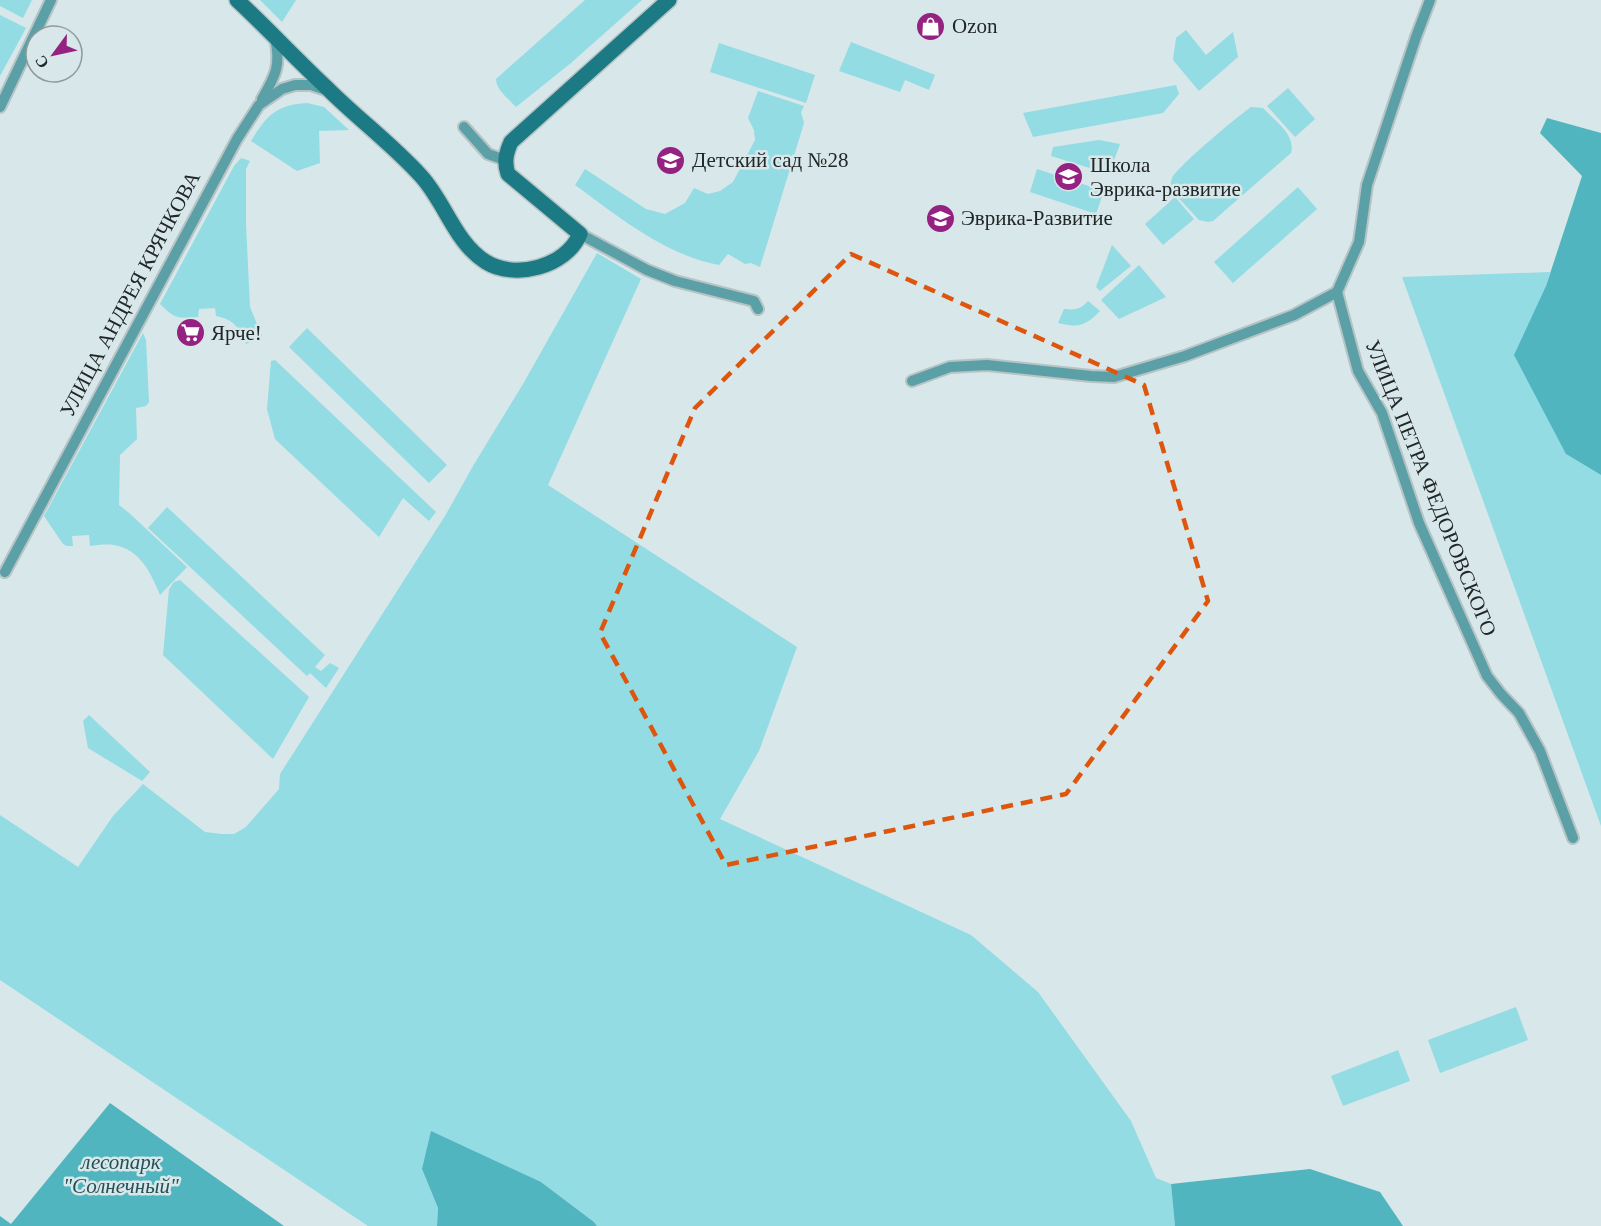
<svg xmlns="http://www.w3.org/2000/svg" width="1601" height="1226" viewBox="0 0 1601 1226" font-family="'Times New Roman',serif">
<rect width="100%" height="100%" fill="#d8e7e9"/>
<g fill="#93dce4">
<path d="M 0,0 L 32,0 L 23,18 L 0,6 Z"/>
<path d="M 260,0 L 296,0 L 282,22 Z"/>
<path d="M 585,0 L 642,0 L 571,63 L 516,107 C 509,99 496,90 496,79 Z"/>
<path d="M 0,15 L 26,28 L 0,76 Z"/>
<path d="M 1186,30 L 1206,55 L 1233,32 L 1238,57 L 1199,91 L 1173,60 L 1176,38 Z"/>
<path d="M 851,42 L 935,75 L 929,90 L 905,80 L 900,92 L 839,71 Z"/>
<path d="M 719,43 L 815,75 L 806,103 L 710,72 Z"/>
<path d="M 1176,85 L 1179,94 L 1163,113 L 1033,137 L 1023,113 Z"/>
<path d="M 1288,88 L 1315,119 L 1295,137 L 1267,106 Z"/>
<path d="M 758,91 L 804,106 L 801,112 L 804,123 L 760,267 L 751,263 L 745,264 L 728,254 L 719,265 C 665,255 619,217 575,185 L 585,169 L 646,209 L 665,214 L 685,203 L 694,188 L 708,194 L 720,191 L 733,182 L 755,140 L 754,130 L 748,118 Z"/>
<path d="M 307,103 L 324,107 L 349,130 L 319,131 L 320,163 L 297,171 L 251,141 C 267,115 276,105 307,103 Z"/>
<path d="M 1251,107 L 1263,108 C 1274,120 1296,134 1291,153 L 1213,221 L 1208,222 L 1199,220 L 1173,192 C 1171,187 1170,183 1172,178 C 1177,167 1238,116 1251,107 Z"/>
<path d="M 1099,140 L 1120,144 L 1109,174 L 1051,156 L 1053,147 Z"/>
<path d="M 241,158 L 250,161 L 246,169 L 246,224 L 250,307 L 262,336 L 246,344 C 238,327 235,320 216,316 L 215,308 L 199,309 L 198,317 C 177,318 176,320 160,304 L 234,166 Z"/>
<path d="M 1037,169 L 1104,191 L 1096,214 L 1030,192 Z"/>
<path d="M 1298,187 L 1317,209 L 1233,283 L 1214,262 Z"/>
<path d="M 1175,197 L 1194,219 L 1163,245 L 1145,224 Z"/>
<path d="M 1112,245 L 1131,266 L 1100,291 L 1096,287 Z"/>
<path d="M 597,253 L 641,279 L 548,485 L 797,647 L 759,751 L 720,819 L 971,935 L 1038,992 L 1131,1121 L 1156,1178 L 1171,1184 L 1175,1226 L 597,1226 L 594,1222 L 541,1182 L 422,1169 L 438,1208 L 437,1226 L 368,1226 L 0,980 L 0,815 L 78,867 L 113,816 L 143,784 L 205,832 L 222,834 L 234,834 L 246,827 L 279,789 L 280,774 L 445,516 L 473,466 L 523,384 Z"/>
<path d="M 1139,265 L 1166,297 L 1119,319 L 1101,300 Z"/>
<path d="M 1550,272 L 1546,286 L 1566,454 L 1601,475 L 1601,826 L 1402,277 Z"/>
<path d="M 1088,301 L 1100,311 C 1086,326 1078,328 1058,323 L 1064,309 C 1075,310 1080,310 1088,301 Z"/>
<path d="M 307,328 L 447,465 L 429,483 L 289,347 Z"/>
<path d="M 143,333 L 146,340 L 149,402 L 146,406 L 136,408 L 137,439 L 120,455 L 119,505 L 128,512 L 187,567 L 160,595 C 151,573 140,549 114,545 C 106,544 97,545 90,546 L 89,535 L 72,536 L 73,546 L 67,546 L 63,544 L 44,516 Z"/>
<path d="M 275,360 L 436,512 L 429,521 L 403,498 L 379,537 L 275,439 L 267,409 L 271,361 Z"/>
<path d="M 167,507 L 325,655 L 315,667 L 321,671 L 330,663 L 339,668 L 326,688 L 310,673 L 307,676 L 148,528 Z"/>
<path d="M 180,580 L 309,697 L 273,759 L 163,655 L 169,589 L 174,582 Z"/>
<path d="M 89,715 L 150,772 L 142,781 L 88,748 L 83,721 Z"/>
<path d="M 1516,1007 L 1528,1040 L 1440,1073 L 1428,1040 Z"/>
<path d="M 1398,1050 L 1410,1081 L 1343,1106 L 1331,1076 Z"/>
</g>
<g fill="#51b5bf">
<path d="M 1547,118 L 1601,133 L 1601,475 L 1566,454 L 1514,355 L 1546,286 L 1582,176 L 1540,133 Z"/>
<path d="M 110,1103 L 284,1226 L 0,1226 L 0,1216 L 11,1224 Z"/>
<path d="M 431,1131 L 541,1182 L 594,1222 L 597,1226 L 437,1226 L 438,1208 L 422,1169 Z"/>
<path d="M 1310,1169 L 1380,1192 L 1403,1226 L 1175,1226 L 1171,1184 Z"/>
</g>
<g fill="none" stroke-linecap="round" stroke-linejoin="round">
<defs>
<g id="street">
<path d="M 1430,0 L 1416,37 L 1367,185 L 1359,242 L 1337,292 L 1358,371 L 1382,413 L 1419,523 L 1487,676 L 1501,694 L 1519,713 L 1540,751 L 1573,838"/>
<path d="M 262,99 C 276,75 281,65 275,38"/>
<path d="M 0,107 L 51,0"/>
<path d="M 464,127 L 488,154 L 505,160"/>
<path d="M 580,234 L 647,270 L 675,281 L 754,301 L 758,309"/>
<path d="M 912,381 L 950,367 L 987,365 L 1091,376 L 1114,377 L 1185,356 L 1294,315 L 1337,292"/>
<path d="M 5,572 L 237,139 L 259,105 L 282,89 L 295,85 L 311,85 L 329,91"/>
</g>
<path id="secondary" d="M 237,0 C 268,29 297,60 328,89 C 358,119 392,144 421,176 C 445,202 455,243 486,262 C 515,280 566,267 580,234 L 508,174 C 504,162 506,153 511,142 L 669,0"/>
</defs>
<use href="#street" stroke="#b7c4c6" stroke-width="14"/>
<use href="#secondary" stroke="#b7c4c6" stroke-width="18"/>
<use href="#street" stroke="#5ca0a7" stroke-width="10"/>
<use href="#secondary" stroke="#1b7a83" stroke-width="15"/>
</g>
<path fill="none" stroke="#de560d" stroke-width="4.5" stroke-dasharray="12 8" stroke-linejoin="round" d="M 851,254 L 1144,385 L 1208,601 L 1066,794 L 726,865 L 600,633 L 695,408 Z"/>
<defs>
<symbol id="shop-disc" viewBox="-11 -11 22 22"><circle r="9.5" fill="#952280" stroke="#d8e7e9"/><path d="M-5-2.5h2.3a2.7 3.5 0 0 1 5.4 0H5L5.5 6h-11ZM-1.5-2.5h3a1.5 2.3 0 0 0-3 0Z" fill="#fff"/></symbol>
<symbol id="school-disc" viewBox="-11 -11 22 22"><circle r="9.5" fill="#952280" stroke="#d8e7e9"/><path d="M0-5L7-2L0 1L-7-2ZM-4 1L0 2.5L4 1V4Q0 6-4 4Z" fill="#fff"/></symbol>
<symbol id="supermarket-disc" viewBox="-11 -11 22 22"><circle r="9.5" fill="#952280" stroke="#d8e7e9"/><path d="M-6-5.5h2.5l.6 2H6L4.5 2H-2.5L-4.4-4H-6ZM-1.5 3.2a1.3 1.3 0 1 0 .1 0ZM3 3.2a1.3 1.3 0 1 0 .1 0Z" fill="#fff"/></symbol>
</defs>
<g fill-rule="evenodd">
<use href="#shop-disc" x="914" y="10" width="33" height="33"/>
<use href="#school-disc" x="654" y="144" width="33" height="33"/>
<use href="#school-disc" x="1052" y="160" width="33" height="33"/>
<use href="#school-disc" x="924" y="202" width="33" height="33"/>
<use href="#supermarket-disc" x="174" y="316" width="33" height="33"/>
</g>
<g text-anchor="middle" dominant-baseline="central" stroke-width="5" stroke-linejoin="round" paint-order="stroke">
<g font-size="21" fill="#212627" stroke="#d8e7e9" text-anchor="start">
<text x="952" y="26">Ozon</text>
<text x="692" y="160">Детский сад №28</text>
<text x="1090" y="165">Школа<tspan x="1090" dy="24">Эврика-развитие</tspan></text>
<text x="961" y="218">Эврика-Развитие</text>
<text x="211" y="333">Ярче!</text>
</g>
<g font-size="21" fill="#212627" stroke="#d8e7e9">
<text transform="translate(130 294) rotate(-62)">УЛИЦА АНДРЕЯ КРЯЧКОВА</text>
<text transform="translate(1431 488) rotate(68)">УЛИЦА ПЕТРА ФЕДОРОВСКОГО</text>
</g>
<g font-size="21" font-style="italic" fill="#255156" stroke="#d8e7e9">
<text x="121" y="1162">лесопарк<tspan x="121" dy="24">"Солнечный"</tspan></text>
</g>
</g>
<g transform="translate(54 54) rotate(237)"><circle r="28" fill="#d8e7e9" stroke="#8f9a9b" stroke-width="1.5"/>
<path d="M0-4.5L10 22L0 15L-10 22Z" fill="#952280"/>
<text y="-9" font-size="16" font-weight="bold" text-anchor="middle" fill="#212627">С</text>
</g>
</svg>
